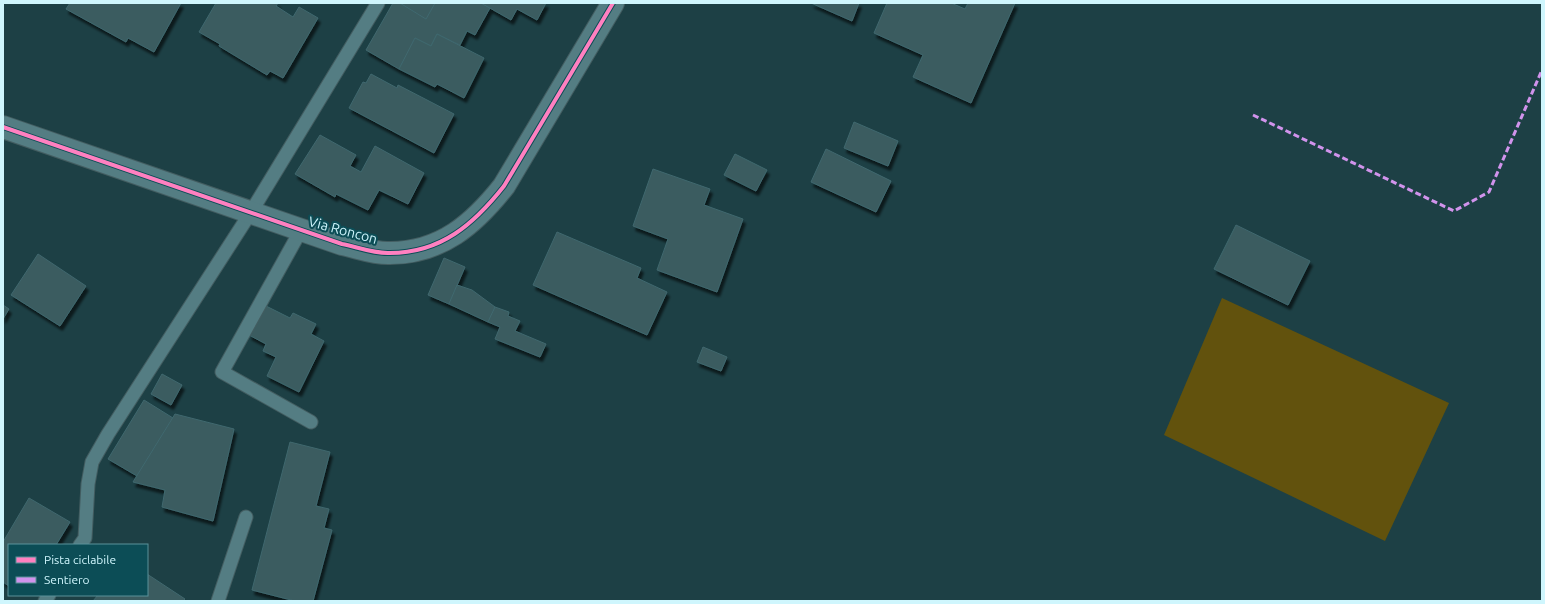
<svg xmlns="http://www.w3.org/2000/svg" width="1545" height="604" viewBox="0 0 1545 604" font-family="Ubuntu,sans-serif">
<defs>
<filter id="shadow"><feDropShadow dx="2.5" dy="4.5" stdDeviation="1" flood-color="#0009"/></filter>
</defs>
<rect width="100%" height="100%" fill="#1d4045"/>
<path fill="#62520d" d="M 1222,298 L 1449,403 L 1385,541 L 1164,435 Z"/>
<g fill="#3a5b60" stroke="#40686e" filter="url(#shadow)">
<path d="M 70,3 L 181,3 L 154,52 L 128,38 L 126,42 L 66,9 Z"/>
<path d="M 216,3 L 278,3 L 276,6 L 293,17 L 299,7 L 318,18 L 283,78 L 270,71 L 267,75 L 219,46 L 220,44 L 199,32 Z"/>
<path d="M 393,3 L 400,3 L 426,19 L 435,3 L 481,3 L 490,8 L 475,35 L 467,31 L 460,45 L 437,34 L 431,46 L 415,38 L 399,69 L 366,50 Z"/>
<path d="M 400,3 L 435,3 L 426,19 Z"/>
<path d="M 481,3 L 546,3 L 537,20 L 517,9 L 511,20 Z"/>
<path d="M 811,3 L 859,3 L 852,21 Z"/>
<path d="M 887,3 L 951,3 L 965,9 L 968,3 L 1015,3 L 971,103 L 913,77 L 923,55 L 874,33 Z"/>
<path d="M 437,34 L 484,58 L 464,98 L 437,84 L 435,87 L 399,69 L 415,38 L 431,46 Z"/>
<path d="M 371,74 L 397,88 L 398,85 L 454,114 L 434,153 L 349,108 L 363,82 L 366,83 Z"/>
<path d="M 854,122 L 898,141 L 888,166 L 844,148 Z"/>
<path d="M 320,135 L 356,155 L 350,166 L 361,172 L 375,146 L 424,173 L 408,204 L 379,190 L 368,210 L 336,194 L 335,197 L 295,174 Z"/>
<path d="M 826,149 L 891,181 L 876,212 L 811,182 Z"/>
<path d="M 735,154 L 767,170 L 756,191 L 724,175 Z"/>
<path d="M 653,169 L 710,189 L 704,205 L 743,219 L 717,292 L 657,270 L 668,239 L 633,226 Z"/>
<path d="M 1236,225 L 1310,261 L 1288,305 L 1214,269 Z"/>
<path d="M 557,232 L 641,268 L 637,278 L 667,292 L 647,335 L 533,285 Z"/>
<path d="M 38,254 L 86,286 L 60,326 L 11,295 Z"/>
<path d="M 444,258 L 465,267 L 449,304 L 428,295 Z"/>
<path d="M 457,285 L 472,290 L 495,307 L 488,322 L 449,304 Z"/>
<path d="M 3,305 L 9,309 L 3,319 Z"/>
<path d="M 264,305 L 290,318 L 293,313 L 316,324 L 311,334 L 324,341 L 299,392 L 267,376 L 276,357 L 263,351 L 266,344 L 249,335 Z"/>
<path d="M 495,307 L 509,312 L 508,316 L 520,321 L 515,331 L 546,344 L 540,357 L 495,339 L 500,327 L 488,322 Z"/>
<path d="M 703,347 L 727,357 L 721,371 L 697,362 Z"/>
<path d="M 162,374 L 182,385 L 171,405 L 151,394 Z"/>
<path d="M 144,400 L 173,418 L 137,476 L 108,459 Z"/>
<path d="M 175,414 L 234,429 L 213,521 L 162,507 L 165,490 L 133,482 Z"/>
<path d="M 290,442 L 330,452 L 316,506 L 329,509 L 324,528 L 332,530 L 313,601 L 295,601 L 252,590 Z"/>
<path d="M 29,498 L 70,522 L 56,545 L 9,545 L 9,586 L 3,582 L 3,542 Z"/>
<path d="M 147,574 L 185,599 L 183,601 L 93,601 L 98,595 L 147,595 Z"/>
</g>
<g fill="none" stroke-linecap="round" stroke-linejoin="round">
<defs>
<g id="service">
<path d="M 301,230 L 222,372 L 311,422"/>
<path d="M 80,545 L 85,538 L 88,484 L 92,462 L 108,434 L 251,212 L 378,3"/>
<path d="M 45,601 L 49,595"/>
<path d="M 218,601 L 246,517"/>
</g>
<path id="minor" d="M 3,127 L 342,244 C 357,247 375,254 390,253 C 441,253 474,224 504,186 L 613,3"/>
</defs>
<use href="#service" stroke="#435d61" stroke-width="15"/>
<use href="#minor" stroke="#435d61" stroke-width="24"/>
<use href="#service" stroke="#547d83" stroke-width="13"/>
<use href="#minor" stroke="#547d83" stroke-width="22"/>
<path stroke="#d193ec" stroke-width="3" stroke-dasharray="6 3" stroke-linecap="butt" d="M 1253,115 L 1454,211 L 1489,192 L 1542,70"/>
<defs>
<path id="cycleway" d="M 3,127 L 342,244 C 357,247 375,254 390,253 C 441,253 474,224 504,186 L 613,3"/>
</defs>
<use href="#cycleway" stroke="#0c4d56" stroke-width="6"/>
<use href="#cycleway" stroke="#ff80c0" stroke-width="4"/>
</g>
<g text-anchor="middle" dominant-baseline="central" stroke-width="4" stroke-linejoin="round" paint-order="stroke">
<g font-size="14" fill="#cff6fd" stroke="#0c4d56">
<text transform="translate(343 230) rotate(15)">Via Roncon</text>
</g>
</g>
<rect width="1545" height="604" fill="none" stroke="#cff6fd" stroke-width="8"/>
<rect x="8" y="544" width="140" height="52" fill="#0c4d56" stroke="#5a9199"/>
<rect x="16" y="557" width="20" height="6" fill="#ff80c0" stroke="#5a9199"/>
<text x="44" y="564" font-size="12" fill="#cff6fd">Pista ciclabile</text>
<rect x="16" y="577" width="20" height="6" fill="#d193ec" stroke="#5a9199"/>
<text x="44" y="584" font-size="12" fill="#cff6fd">Sentiero</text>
</svg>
